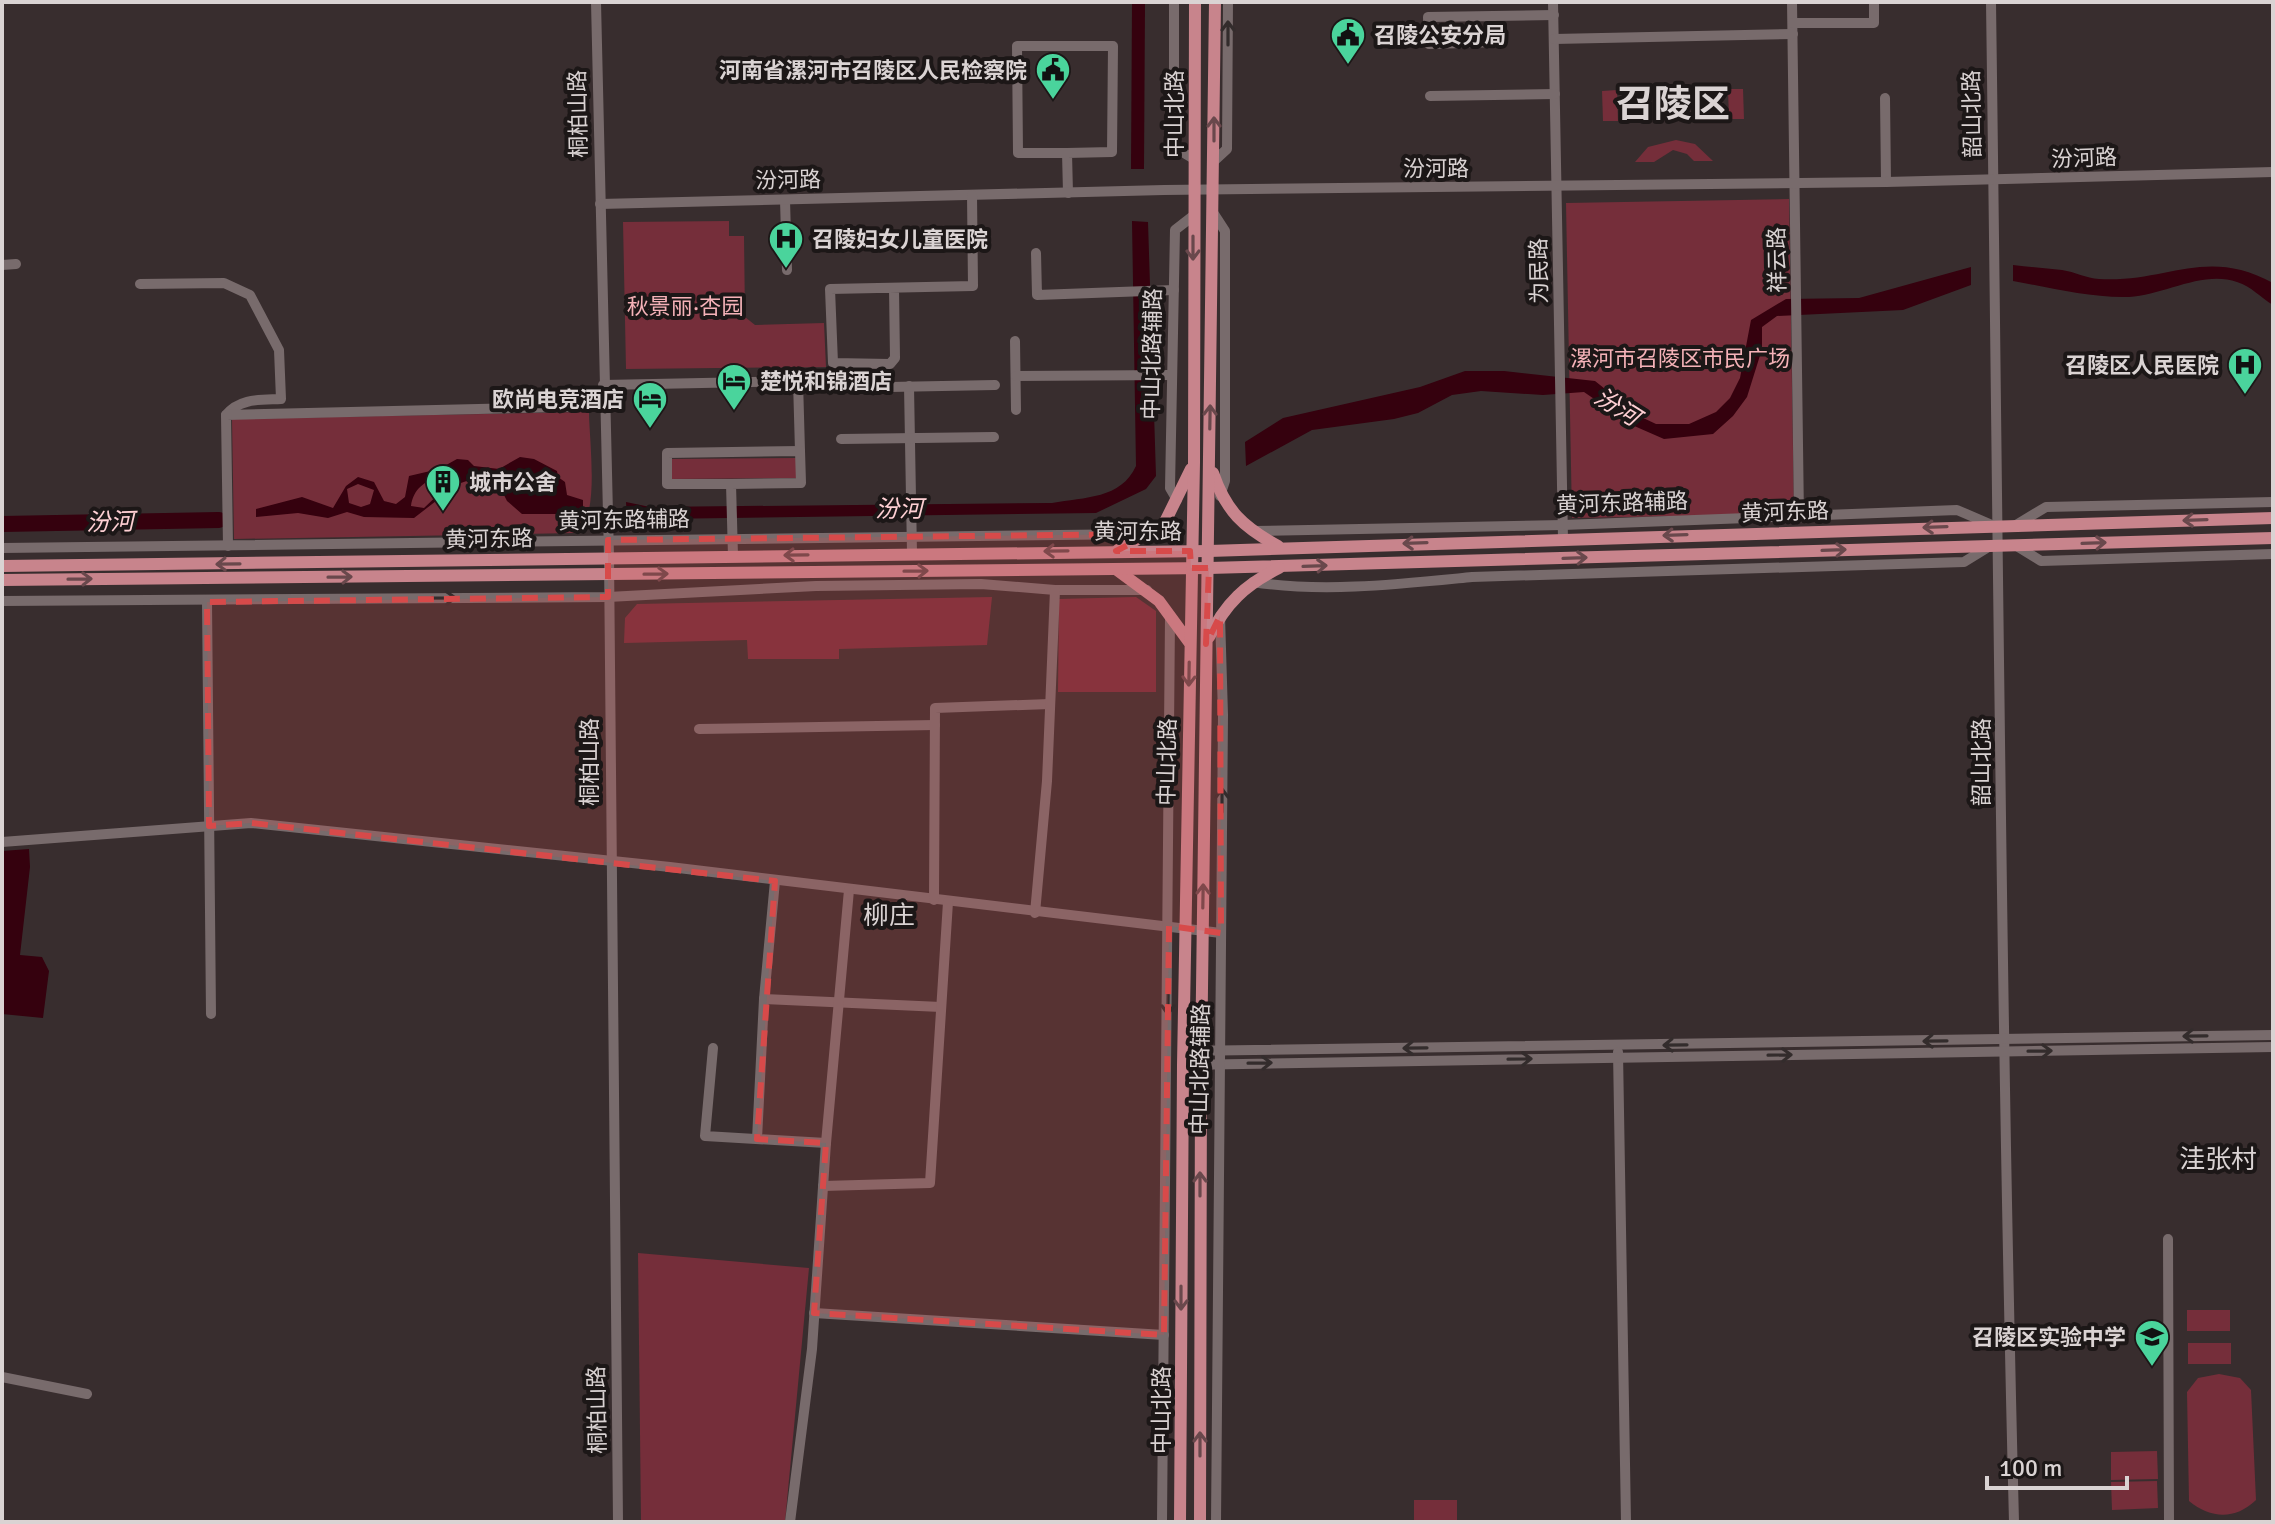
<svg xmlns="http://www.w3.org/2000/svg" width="2275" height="1524" viewBox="0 0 2275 1524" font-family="Signika,'Noto Sans SC',sans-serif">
<rect width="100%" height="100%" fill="#382d2e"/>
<g fill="#752e3a">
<path d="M 1728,89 L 1743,89 L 1744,119 L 1729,119 Z"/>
<path d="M 1617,90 L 1618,121 L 1603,121 L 1602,91 Z"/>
<path d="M 1676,140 L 1695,144 L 1713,161 L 1694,161 L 1687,154 L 1673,150 L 1654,162 L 1635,162 L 1648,147 Z"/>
<path d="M 1789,199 L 1794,514 L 1572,518 L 1566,203 Z"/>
<path d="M 729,221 L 729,236 L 744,236 L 745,317 L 755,325 L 824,323 L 826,367 L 626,369 L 623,222 Z"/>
<path d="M 589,412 C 589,438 601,523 575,533 L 234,539 L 232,419 Z"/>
<path d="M 797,458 L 797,478 L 670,479 L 670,459 Z"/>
<path d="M 992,597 L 987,645 L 839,649 L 839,659 L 748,659 L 747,640 L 624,643 L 625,618 L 637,604 Z"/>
<path d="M 1136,597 L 1156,611 L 1156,692 L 1058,692 L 1059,599 Z"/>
<path d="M 638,1253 L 809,1268 L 785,1522 L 641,1522 Z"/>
<rect x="2187" y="1310" width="43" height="21"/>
<rect x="2188" y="1343" width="43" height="21"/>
<path d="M 2219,1374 L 2240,1378 L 2251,1390 L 2256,1500 C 2235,1520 2211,1519 2189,1501 L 2187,1392 L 2198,1378 Z"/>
<path d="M 2157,1451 L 2158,1479 L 2111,1480 L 2111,1452 Z"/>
<path d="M 2157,1481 L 2158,1508 L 2112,1510 L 2111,1482 Z"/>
<rect x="1414" y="1500" width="43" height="22"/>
</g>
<g fill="#35010e" fill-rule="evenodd">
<path d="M 1132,2 L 1145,2 L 1144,169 L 1131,169 Z"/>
<path d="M 1132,221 L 1148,222 L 1156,476 L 1146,489 L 1096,513 L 657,519 L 627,517 L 626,502 L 650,507 L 1052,503 C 1085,497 1121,499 1136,466 Z"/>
<path d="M 2013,265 C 2030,267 2046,268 2062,270 C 2075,272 2086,278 2099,279 C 2167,283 2206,246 2273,283 L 2273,305 C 2260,297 2252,287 2237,282 C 2203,270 2164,295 2129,297 C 2089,298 2052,288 2013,281 Z"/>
<path d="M 1971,267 L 1971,285 L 1903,310 L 1777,316 L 1762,327 L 1762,349 L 1747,397 L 1733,416 L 1713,434 L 1664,439 L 1632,425 L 1584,392 L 1543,395 L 1481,391 L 1452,395 L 1418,413 L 1394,419 L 1312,430 L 1246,466 L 1245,442 L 1283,418 L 1420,387 L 1465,371 L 1504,371 L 1595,381 L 1639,416 L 1656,424 L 1689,424 L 1716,412 L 1730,398 L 1740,378 L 1751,320 L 1786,299 L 1859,298 Z"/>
<path d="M 520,457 L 534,459 L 557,471 L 558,477 L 565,482 L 567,495 L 583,500 L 583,514 L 522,514 L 507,501 L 496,479 L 478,477 L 458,484 L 414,518 L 364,517 L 347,512 L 328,518 L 298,513 L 256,517 L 256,509 L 302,497 L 333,508 L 346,486 L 358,477 L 374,482 L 384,501 L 396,504 L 405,497 L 409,476 L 439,469 L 457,459 L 468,460 L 474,466 L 499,469 ZM 441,478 L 444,489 L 424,508 L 411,506 C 413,490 425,479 441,478 ZM 358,484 L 374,490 L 370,504 L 361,507 L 349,503 L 347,489 Z"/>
<path d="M 29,849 L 30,867 L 20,955 L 42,957 L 49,971 L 43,1018 L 2,1014 L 2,851 Z"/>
</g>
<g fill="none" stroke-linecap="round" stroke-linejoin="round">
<path stroke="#35010e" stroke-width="16" d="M 2,524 L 219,520"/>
<g stroke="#786b6c" stroke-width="10">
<path d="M 596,2 L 609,557 L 618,1522"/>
<path d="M 1174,2 L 1174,147 L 1194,159"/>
<path d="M 1553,2 L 1563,539"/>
<path d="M 1792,2 L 1799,518"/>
<path d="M 1991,2 C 1998,509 2001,1015 2014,1522"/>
<path d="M 1497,16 L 1498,42 L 1429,44 L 1428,17 L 1554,15"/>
<path d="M 1793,23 L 1874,23 L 1874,2"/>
<path d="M 1554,39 L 1793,34"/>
<path d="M 1430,96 L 1555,94"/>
<path d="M 1885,98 L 1886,182"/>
<path d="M 1067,153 L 1018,153 L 1017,46 L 1113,46 L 1112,152 L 1067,153 L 1068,193"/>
<path d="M 1214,161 L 1227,149 L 1228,2"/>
<path d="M 785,200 L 787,270"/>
<path d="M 600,204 L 1164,190 L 1886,182 L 2273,172"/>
<path d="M 1214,214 L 1225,231 L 1225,481 L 1220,496"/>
<path d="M 1036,253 L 1037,295 L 1174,290"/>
<path d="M 2,265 L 16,264"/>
<path d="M 140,284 L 224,283 L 250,295 L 279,350 L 281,399 C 260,400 240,398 226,415"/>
<path d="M 894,288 L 895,358 L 890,364 L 833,363 L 830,289 L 973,286 L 972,195"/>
<path d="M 1015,341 L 1016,410"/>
<path d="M 1016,376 L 1172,375"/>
<path d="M 603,385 L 798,381 L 800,451"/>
<path d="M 909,386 L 912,553"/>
<path d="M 837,388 L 995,385"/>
<path d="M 841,439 L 994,437"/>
<path d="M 731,484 L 667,484 L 667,453 L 800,451 L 801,483 L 731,484 L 733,556"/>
<path d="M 1177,500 L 1170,488 L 1175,230 L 1193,216"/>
<path d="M 2016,525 L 2046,507 L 2273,502"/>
<path d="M 1253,531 L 1563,525 L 1957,510 L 1992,525"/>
<path d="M 2015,545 L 2041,561 L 2273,554"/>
<path d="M 228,546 L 226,415 L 604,406"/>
<path d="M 2,548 L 1144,534"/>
<path d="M 1253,582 C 1323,593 1401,584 1472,577 L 1964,562 L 1990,546"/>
<path d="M 2,601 L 608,597 L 816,586 L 981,584 L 1055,590 L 1147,590"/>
<path d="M 207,602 L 211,1014"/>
<path d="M 699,729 L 935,725"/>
<path d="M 2,842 L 251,823 L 670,867 L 1221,933"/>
<path d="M 934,900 L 935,708 L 1050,704"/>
<path d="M 1035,913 L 1047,781 L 1055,590"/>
<path d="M 764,999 L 941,1007"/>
<path d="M 713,1048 L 705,1136 L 826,1143 L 812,1349 L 790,1522"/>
<path d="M 1183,1051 L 2273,1035"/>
<path d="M 1618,1052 L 1626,1522"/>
<path d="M 1183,1065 L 2273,1047"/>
<path d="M 757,1139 L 764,999 L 775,881"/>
<path d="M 826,1143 L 849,890"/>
<path d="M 823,1186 L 930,1183 L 948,902"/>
<path d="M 2168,1239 L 2169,1522"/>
<path d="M 814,1313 L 1164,1335"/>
<path d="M 2,1377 L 87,1394"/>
<path d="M 1162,1522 L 1170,617"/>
<path d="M 1216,1522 L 1223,715 L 1220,616"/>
</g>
<g stroke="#c8848c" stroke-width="12">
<path d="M 1213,473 C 1226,511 1243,527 1278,546"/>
<path d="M 1118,550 L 1164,524 L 1191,469"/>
<path d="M 2,566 L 1209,551 L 2273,518"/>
<path d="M 1117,570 L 1159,601 L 1189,642"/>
<path d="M 2,580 L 1209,568 L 2273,538"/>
<path d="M 1209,637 C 1226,603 1245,585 1279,568"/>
<path d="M 1180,1522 L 1183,1065 L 1194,463 L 1195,2"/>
<path d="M 1200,1522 L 1201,1064 L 1215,2"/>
</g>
</g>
<defs><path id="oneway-shaft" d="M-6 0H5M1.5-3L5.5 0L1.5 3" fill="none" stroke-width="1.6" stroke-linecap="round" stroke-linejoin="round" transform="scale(2)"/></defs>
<g stroke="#332c2c">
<use href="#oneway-shaft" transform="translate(1228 33) rotate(-90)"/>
<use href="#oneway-shaft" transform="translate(444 598) rotate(-1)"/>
<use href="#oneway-shaft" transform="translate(1222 800) rotate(-90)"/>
<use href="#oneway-shaft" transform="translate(1168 1003) rotate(91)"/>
<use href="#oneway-shaft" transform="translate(2195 1036) rotate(179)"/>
<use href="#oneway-shaft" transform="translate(1935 1041) rotate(179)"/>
<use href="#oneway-shaft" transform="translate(1675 1045) rotate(179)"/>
<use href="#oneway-shaft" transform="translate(1415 1048) rotate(179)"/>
<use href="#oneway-shaft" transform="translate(2040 1051) rotate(-1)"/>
<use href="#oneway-shaft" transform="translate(1780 1055) rotate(-1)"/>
<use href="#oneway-shaft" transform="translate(1520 1059) rotate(-1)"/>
<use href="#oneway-shaft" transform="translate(1260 1063) rotate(-1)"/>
</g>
<g stroke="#69484c">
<use href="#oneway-shaft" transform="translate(1214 129) rotate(-90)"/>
<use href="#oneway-shaft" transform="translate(1193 248) rotate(90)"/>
<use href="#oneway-shaft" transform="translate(1210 417) rotate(-89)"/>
<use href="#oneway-shaft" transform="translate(2195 520) rotate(178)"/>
<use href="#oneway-shaft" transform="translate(1935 527) rotate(178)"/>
<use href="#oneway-shaft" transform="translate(1675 535) rotate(178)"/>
<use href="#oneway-shaft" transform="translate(1415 543) rotate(178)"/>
<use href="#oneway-shaft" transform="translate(2094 543) rotate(-2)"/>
<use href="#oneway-shaft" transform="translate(1834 550) rotate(-2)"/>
<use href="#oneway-shaft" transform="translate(1056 551) rotate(179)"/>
<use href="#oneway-shaft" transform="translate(796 555) rotate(179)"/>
<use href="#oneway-shaft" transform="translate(1575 558) rotate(-2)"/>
<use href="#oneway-shaft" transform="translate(228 564) rotate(179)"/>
<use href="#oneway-shaft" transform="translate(1315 566) rotate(-2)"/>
<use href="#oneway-shaft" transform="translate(916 571) rotate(-1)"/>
<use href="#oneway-shaft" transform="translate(656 574) rotate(-1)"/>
<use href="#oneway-shaft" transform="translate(340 577) rotate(-1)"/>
<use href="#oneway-shaft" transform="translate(80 579) rotate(-1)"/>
<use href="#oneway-shaft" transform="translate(1189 674) rotate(91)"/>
<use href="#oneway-shaft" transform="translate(1203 896) rotate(-89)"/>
<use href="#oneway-shaft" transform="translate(1200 1184) rotate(-90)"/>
<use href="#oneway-shaft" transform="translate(1181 1298) rotate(90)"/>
<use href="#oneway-shaft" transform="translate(1200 1444) rotate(-90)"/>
</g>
<path fill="#d74a4a" fill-opacity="0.2" stroke="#d74a4a" stroke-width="6" stroke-dasharray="16 10" stroke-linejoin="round" d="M 1150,534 L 1116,551 L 1190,551 L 1191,568 L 1209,568 L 1206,644 L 1220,616 L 1221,933 L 1169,926 L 1164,1335 L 814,1313 L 826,1143 L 757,1139 L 775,881 L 251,823 L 209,826 L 207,602 L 608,597 L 608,540 Z"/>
<defs>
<symbol id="civic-pin" viewBox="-11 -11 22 30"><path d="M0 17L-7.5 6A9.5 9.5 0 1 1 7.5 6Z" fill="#4ad49c" stroke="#1c1717"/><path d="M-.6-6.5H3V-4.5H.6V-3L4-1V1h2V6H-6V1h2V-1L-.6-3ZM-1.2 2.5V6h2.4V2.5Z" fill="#111"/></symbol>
<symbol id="hospital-pin" viewBox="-11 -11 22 30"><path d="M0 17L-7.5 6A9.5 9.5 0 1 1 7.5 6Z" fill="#4ad49c" stroke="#1c1717"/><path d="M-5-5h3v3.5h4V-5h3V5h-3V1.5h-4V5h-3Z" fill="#111"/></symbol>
<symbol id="hotel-pin" viewBox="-11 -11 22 30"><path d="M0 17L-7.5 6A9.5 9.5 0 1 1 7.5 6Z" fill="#4ad49c" stroke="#1c1717"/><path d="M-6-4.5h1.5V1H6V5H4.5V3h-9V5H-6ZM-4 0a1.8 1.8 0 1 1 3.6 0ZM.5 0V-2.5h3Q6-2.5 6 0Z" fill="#111"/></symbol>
<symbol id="building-pin" viewBox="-11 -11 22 30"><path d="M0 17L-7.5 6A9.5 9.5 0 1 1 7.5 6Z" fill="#4ad49c" stroke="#1c1717"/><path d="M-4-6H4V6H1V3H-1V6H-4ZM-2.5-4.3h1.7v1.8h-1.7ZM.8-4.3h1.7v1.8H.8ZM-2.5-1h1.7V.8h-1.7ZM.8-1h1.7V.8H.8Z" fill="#111"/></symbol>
<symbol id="school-pin" viewBox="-11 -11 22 30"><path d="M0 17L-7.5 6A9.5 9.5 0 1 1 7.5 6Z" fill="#4ad49c" stroke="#1c1717"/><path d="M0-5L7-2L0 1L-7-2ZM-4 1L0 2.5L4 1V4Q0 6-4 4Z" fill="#111"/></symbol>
</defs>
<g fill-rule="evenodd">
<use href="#civic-pin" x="1328" y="15" width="40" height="54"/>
<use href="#civic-pin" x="1033" y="50" width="40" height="54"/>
<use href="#hospital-pin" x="766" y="219" width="40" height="54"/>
<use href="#hospital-pin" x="2225" y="345" width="40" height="54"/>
<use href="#hotel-pin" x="714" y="361" width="40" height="54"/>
<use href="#hotel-pin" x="630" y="379" width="40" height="54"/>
<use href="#building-pin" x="423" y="462" width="40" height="54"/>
<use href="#school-pin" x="2132" y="1317" width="40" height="54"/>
</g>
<g text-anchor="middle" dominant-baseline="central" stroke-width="8" stroke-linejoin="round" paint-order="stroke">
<g font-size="22" font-weight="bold" fill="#dad3d3" stroke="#1c1717" text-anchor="start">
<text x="1374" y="35">召陵公安分局</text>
<text x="1027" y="70" text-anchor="end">河南省漯河市召陵区人民检察院</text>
<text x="812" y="239">召陵妇女儿童医院</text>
<text x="2219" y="365" text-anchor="end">召陵区人民医院</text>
<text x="760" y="381">楚悦和锦酒店</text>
<text x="624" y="399" text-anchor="end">欧尚电竞酒店</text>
<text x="469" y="482">城市公舍</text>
<text x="2126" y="1337" text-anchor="end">召陵区实验中学</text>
</g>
<g font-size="22" fill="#dad3d3" stroke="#1c1717">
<text transform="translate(578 114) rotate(-91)">桐柏山路</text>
<text transform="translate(1174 114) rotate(-90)">中山北路</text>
<text transform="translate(1972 114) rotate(-91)">韶山北路</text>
<text transform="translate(2084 158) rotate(-2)">汾河路</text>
<text x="1436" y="168">汾河路</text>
<text transform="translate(788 180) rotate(-1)">汾河路</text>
<text transform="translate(1777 260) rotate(-91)">祥云路</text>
<text transform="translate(1539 271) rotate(-91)">为民路</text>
<text transform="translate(1152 354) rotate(-89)">中山北路辅路</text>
<text transform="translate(1622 503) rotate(-2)">黄河东路辅路</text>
<text transform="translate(1785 512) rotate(-2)">黄河东路</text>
<text transform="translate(624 520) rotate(-1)">黄河东路辅路</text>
<text x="1138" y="531">黄河东路</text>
<text transform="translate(489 539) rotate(-1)">黄河东路</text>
<text transform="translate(589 762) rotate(-90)">桐柏山路</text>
<text transform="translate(1167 762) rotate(-89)">中山北路</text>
<text transform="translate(1981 762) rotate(-90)">韶山北路</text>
<text transform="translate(1200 1069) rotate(-89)">中山北路辅路</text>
<text transform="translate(597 1410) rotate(-91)">桐柏山路</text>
<text transform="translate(1161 1410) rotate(-90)">中山北路</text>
</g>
<g font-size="22" fill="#f5b2b8" stroke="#1c1717">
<text x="685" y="306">秋景丽·杏园</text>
<text x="1680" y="358">漯河市召陵区市民广场</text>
</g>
<g font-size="24" font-style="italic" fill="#ffd0d4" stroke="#1c1717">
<text transform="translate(1617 407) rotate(32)">汾河</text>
<text x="899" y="509">汾河</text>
<text transform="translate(110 522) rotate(-1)">汾河</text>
</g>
<g font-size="26" fill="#dad3d3" stroke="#1c1717">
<text x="889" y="916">柳庄</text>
<text x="2218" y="1160">洼张村</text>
</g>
<g font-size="38" font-weight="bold" fill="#dad3d3" stroke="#1c1717">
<text x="1673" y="104">召陵区</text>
</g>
</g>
<rect width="2275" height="1524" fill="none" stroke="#dad3d3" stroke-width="8"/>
<path d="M1987 1476v12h140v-12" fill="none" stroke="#dad3d3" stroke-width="4"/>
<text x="1999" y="1476" font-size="24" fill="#dad3d3" stroke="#1c1717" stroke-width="6" paint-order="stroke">100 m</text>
</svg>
